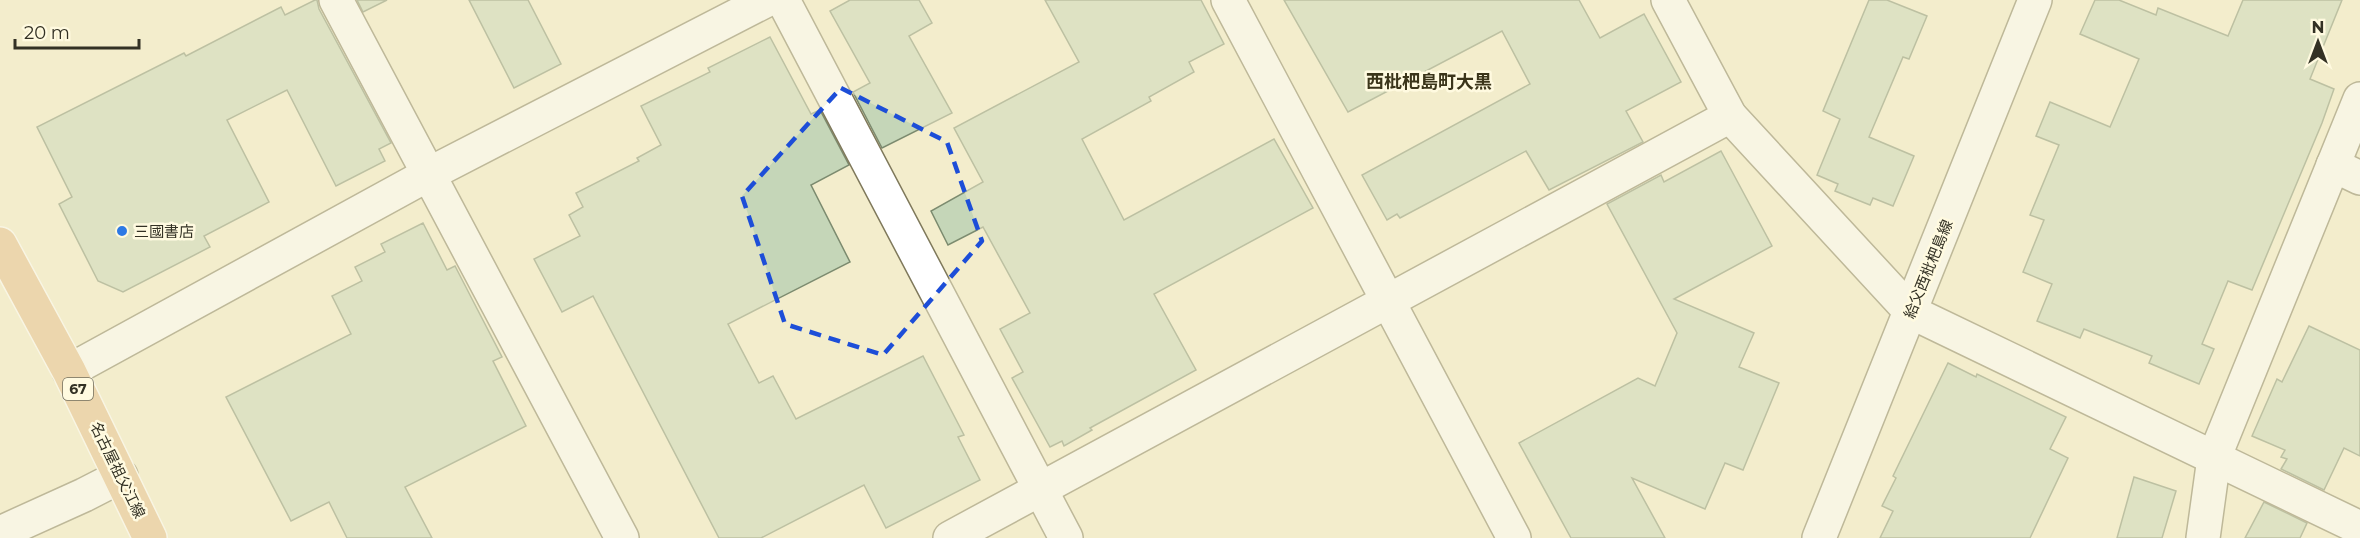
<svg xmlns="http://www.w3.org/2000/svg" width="2360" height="538" viewBox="0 0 2360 538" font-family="Montserrat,'Noto Sans JP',sans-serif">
<rect width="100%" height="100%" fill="#f3edcc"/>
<g fill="#c5d6b8" stroke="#7c8b6f" stroke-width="1.5">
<path d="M 315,0 L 317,0 L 319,9 L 391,143 L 379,149 L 385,161 L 336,186 L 287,90 L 227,120 L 269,202 L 204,236 L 210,247 L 123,292 L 98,281 L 59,204 L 72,197 L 37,127 L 184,53 L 186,56 L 281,7 L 285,15 Z"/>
<path d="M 357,0 L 387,0 L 363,12 Z"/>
<path d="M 469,0 L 528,0 L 561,64 L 514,88 Z"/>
<path d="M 850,0 L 919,0 L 932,23 L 909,36 L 952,113 L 882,148 L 853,92 L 870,83 L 830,11 Z"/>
<path d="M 1045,0 L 1201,0 L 1224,44 L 1189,62 L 1194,72 L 1149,97 L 1151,101 L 1082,139 L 1124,220 L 1274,139 L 1313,208 L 1154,294 L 1196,370 L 1090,428 L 1092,430 L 1064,446 L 1062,441 L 1050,447 L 1012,378 L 1023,372 L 1000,329 L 1030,313 L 983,227 L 948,245 L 931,211 L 983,182 L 954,128 L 1079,62 Z"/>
<path d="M 1284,0 L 1579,0 L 1600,38 L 1644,14 L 1681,82 L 1626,111 L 1643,142 L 1549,190 L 1526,151 L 1400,218 L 1397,214 L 1387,220 L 1362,175 L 1530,84 L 1502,31 L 1348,112 Z"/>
<path d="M 1869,0 L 1887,0 L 1927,16 L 1909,59 L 1903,57 L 1869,137 L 1914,156 L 1893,206 L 1873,198 L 1870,205 L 1835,191 L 1838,184 L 1817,175 L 1840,119 L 1823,111 Z"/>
<path d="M 2095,0 L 2119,0 L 2156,15 L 2158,8 L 2228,36 L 2243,0 L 2342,0 L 2310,79 L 2334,89 L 2322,123 L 2252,290 L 2228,281 L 2202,344 L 2214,349 L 2199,384 L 2149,363 L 2152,356 L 2084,329 L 2080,338 L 2037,321 L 2052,284 L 2023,272 L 2044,220 L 2030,215 L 2059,145 L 2036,136 L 2050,102 L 2110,127 L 2139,59 L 2080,34 Z"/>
<path d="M 770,37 L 811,114 L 820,110 L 849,165 L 811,185 L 850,262 L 728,324 L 759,383 L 773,376 L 796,419 L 923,356 L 964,435 L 958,437 L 980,480 L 886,528 L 864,485 L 761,538 L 719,538 L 593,296 L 562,312 L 534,259 L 580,236 L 569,215 L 583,207 L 576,193 L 639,161 L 637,158 L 661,145 L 641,106 L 710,72 L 708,68 Z"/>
<path d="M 1721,151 L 1772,246 L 1674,299 L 1754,333 L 1739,367 L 1779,383 L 1743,470 L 1725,463 L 1705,509 L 1632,478 L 1665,538 L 1571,538 L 1519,443 L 1638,378 L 1655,386 L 1677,333 L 1607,204 L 1661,175 L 1664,182 Z"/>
<path d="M 423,223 L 447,270 L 455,266 L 472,299 L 502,357 L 493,361 L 526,426 L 405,487 L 432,538 L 347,538 L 329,502 L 291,521 L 226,397 L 351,334 L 332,296 L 362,281 L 355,267 L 385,252 L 381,244 Z"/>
<path d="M 2309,326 L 2360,350 L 2360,456 L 2344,448 L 2324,490 L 2281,469 L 2287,459 L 2281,457 L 2285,450 L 2252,436 L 2277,379 L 2282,382 Z"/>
<path d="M 1948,363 L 1976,377 L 1977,374 L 2066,417 L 2050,449 L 2068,458 L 2030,538 L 1880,538 L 1893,511 L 1882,506 L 1896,478 L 1893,476 Z"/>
<path d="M 2134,477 L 2176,491 L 2162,538 L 2117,538 Z"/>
<path d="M 2264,502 L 2307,523 L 2300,538 L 2245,538 Z"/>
</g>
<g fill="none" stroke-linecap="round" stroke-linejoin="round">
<defs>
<g id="minor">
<path d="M 336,0 L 622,538"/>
<path d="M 783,0 L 1066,538"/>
<path d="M 1228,0 L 1514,538"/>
<path d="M 1668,0 L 1730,116 L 1911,312 L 2360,528"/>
<path d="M 2333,165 L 2360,178"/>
<path d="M 0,533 L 84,495 L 121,476"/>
<path d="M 950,538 L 1730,116"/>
<path d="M 2203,538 L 2214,458 L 2360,99"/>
</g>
<path id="tertiary" d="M 69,371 L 429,174 L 767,0"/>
<path id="secondary" d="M 1819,538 L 2035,0"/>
<path id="primary" d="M 0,244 L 69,371 L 150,538"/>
</defs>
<use href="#minor" stroke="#7f795b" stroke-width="36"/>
<use href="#tertiary" stroke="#7f795b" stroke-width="36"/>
<use href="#secondary" stroke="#7f795b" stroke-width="36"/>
<use href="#primary" stroke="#fff" stroke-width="36"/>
<use href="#minor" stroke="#fff" stroke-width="33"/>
<use href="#tertiary" stroke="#fff" stroke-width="33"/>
<use href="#secondary" stroke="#fff" stroke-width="33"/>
<use href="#primary" stroke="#e4ba88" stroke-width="33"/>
</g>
<path d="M0 0H2360V538H0ZM 841,88 L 947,142 L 982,241 L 883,355 L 785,324 L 742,196 Z" fill="#f3edcc" fill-opacity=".55" fill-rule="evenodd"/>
<path fill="none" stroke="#1d4ed8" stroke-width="4.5" stroke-dasharray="12 8" stroke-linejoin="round" d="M 841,88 L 947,142 L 982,241 L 883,355 L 785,324 L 742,196 Z"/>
<circle fill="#2c79e5" stroke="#fffae0" stroke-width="2" cx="122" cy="231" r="6"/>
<g text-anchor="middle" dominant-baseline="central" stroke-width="5" stroke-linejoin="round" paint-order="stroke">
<rect fill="#fffae0" stroke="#706d5c" stroke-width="1.5" x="63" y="378" width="30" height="22" rx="4.5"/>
<g font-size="14" font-weight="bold" fill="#333124">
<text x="78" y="389">67</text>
</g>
<g font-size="15" fill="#333124" stroke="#fffae0" text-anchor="start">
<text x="134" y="231">三國書店</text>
</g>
<g font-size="15" fill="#333124" stroke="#fffae0">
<text transform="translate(1928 269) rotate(-68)">給父西枇杷島線</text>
<text transform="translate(118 470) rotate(64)">名古屋祖父江線</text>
</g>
<g font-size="18" font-weight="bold" fill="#3b351a" stroke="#fffae0">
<text x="1429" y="82">西枇杷島町大黒</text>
</g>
</g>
<g transform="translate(2318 42)" stroke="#fffae0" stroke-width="4.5" paint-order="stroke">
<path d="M0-4.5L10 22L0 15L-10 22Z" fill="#333124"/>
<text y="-9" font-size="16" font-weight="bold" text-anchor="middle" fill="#333124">N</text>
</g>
<path d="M15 39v9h124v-9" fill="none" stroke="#333124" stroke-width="3"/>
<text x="24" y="39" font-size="18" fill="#333124" stroke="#fffae0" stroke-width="4.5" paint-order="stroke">20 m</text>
</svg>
